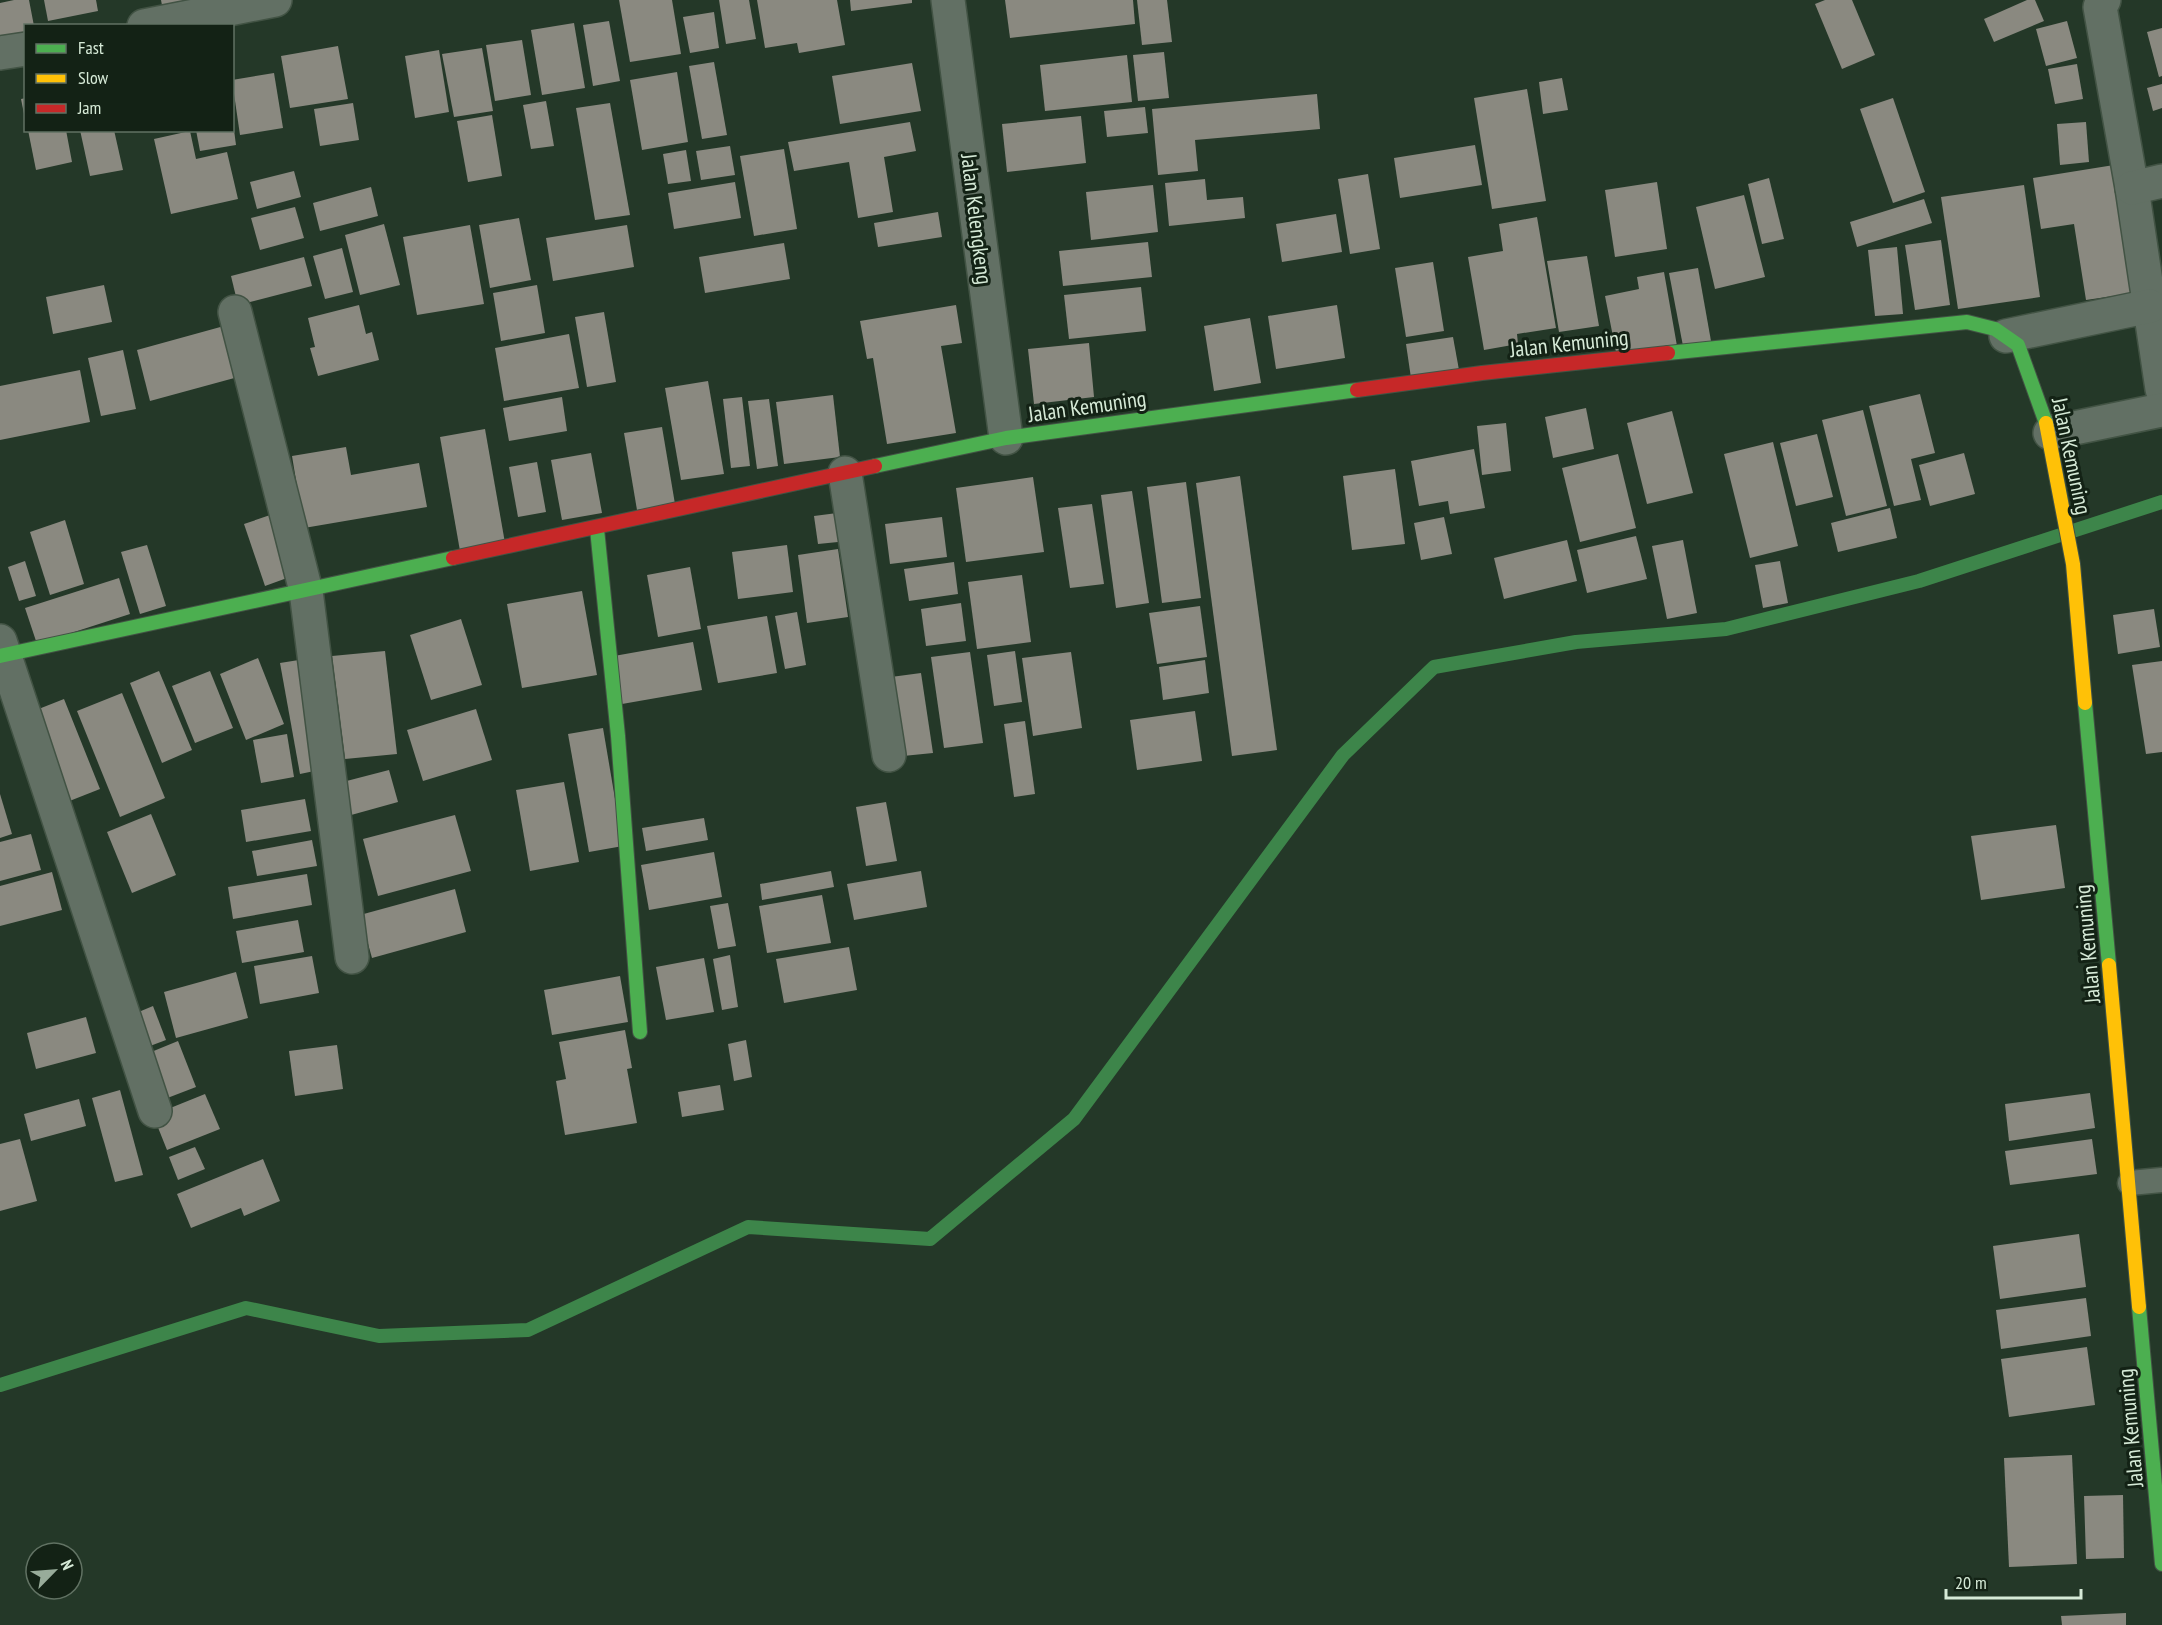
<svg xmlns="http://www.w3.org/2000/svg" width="2162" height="1625" viewBox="0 0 2162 1625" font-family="'PT Sans Narrow',sans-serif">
<rect width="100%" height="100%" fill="#243828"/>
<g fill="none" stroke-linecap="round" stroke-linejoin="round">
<path stroke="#3d854a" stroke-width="14" d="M 0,1385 L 246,1308 L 379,1336 L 528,1330 L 748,1227 L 930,1239 L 1074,1119 L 1343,755 L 1434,667 L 1576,642 L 1726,629 L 1919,581 L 2162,502"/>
</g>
<g fill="#8a8980">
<path d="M 14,0 L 29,0 L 34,26 L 26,26 L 26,42 L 0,47 L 0,3 Z"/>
<path d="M 44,0 L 96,0 L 98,11 L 48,21 Z"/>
<path d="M 161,0 L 201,0 L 163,11 Z"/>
<path d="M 619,0 L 672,0 L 681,54 L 630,62 Z"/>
<path d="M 719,0 L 749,0 L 756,39 L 726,44 Z"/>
<path d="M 757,0 L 837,0 L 845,45 L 799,53 L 797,43 L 765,48 Z"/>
<path d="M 850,0 L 912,0 L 912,3 L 851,11 Z"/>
<path d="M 1005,0 L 1133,0 L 1135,24 L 1010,38 Z"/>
<path d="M 1137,0 L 1167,0 L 1172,42 L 1142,45 Z"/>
<path d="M 1825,0 L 1852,0 L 1875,55 L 1842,69 L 1815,4 Z"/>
<path d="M 2027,0 L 2035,0 L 2044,21 L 1994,42 L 1984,19 Z"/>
<path d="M 714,12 L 719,48 L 690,53 L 683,17 Z"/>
<path d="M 609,21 L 620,81 L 593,86 L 583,25 Z"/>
<path d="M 2067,21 L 2077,58 L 2046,66 L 2036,29 Z"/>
<path d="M 574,23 L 585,88 L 542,95 L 531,30 Z"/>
<path d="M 2162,28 L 2162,76 L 2159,77 L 2147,32 Z"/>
<path d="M 522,40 L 531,95 L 495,101 L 486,45 Z"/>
<path d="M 338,46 L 348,99 L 290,108 L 281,56 Z"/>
<path d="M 482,48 L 493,111 L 454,117 L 442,54 Z"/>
<path d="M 439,50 L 449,112 L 415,118 L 405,56 Z"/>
<path d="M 1164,52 L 1169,98 L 1138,101 L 1133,55 Z"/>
<path d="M 1127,55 L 1132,102 L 1045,111 L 1040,65 Z"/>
<path d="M 714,62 L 727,135 L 702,139 L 689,66 Z"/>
<path d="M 912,63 L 921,111 L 840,124 L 832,76 Z"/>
<path d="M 2077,64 L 2083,99 L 2055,104 L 2048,69 Z"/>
<path d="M 677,72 L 688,142 L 642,150 L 630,80 Z"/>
<path d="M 274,73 L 283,128 L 240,135 L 232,80 Z"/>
<path d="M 1562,78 L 1568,110 L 1543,114 L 1539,82 Z"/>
<path d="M 2162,84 L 2162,108 L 2153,111 L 2147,88 Z"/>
<path d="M 1527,89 L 1546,201 L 1492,209 L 1474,98 Z"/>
<path d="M 1317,94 L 1320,129 L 1195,140 L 1198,171 L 1158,175 L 1152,109 Z"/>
<path d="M 26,98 L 26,114 L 24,114 L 21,99 Z"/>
<path d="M 1893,98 L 1925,192 L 1893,203 L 1860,109 Z"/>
<path d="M 546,101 L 554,146 L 531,149 L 523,105 Z"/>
<path d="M 353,103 L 359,140 L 320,146 L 314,109 Z"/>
<path d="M 610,103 L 630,215 L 595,220 L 576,108 Z"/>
<path d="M 1145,107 L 1148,133 L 1107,137 L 1104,111 Z"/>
<path d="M 492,115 L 502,176 L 468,182 L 457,121 Z"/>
<path d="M 1081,116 L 1086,163 L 1007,172 L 1002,124 Z"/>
<path d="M 910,122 L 916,151 L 884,157 L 893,212 L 858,218 L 849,162 L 794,171 L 788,142 Z"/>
<path d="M 2086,122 L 2089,162 L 2060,165 L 2057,124 Z"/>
<path d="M 28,130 L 66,130 L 72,162 L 36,170 Z"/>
<path d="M 80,130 L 114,130 L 123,170 L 90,176 Z"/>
<path d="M 196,130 L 234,130 L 236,145 L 200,151 Z"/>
<path d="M 190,131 L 196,159 L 227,152 L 238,199 L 171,214 L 154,139 Z"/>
<path d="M 1475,145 L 1482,185 L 1400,198 L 1394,158 Z"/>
<path d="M 730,146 L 735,175 L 701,180 L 696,151 Z"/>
<path d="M 784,149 L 797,229 L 754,236 L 740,156 Z"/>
<path d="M 686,150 L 691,181 L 668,184 L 663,154 Z"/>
<path d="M 2114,165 L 2134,293 L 2086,300 L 2074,224 L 2041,229 L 2033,178 Z"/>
<path d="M 294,171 L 301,197 L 257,209 L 250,182 Z"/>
<path d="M 1368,174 L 1380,249 L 1350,254 L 1338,179 Z"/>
<path d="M 1769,178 L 1784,239 L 1762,244 L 1748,184 Z"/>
<path d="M 1205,179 L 1207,200 L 1243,197 L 1245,218 L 1169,226 L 1165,183 Z"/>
<path d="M 735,182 L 741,218 L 674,229 L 668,193 Z"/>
<path d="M 1657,182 L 1667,249 L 1615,257 L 1605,190 Z"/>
<path d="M 1153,185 L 1158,232 L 1091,240 L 1086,192 Z"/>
<path d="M 2024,185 L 2040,297 L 1958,309 L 1941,197 Z"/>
<path d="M 371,187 L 378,216 L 320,231 L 313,203 Z"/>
<path d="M 1744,195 L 1765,277 L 1715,289 L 1696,207 Z"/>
<path d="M 1924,199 L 1932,223 L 1857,247 L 1850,222 Z"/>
<path d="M 295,207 L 304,238 L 260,250 L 251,218 Z"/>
<path d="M 938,212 L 942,237 L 878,247 L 874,223 Z"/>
<path d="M 1336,214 L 1342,252 L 1282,262 L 1276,224 Z"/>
<path d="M 1537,217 L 1556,328 L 1517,334 L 1518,344 L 1484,350 L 1468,257 L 1503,251 L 1499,224 Z"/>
<path d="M 519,218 L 531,280 L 490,288 L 479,225 Z"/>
<path d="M 384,224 L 400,285 L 360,295 L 345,235 Z"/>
<path d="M 470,225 L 484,304 L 417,315 L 403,237 Z"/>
<path d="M 627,225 L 634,267 L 553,281 L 546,238 Z"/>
<path d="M 1941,240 L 1950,305 L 1915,310 L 1905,245 Z"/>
<path d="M 1148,242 L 1152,277 L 1063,286 L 1059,251 Z"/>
<path d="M 784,243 L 790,279 L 705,293 L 699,257 Z"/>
<path d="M 1897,247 L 1903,314 L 1875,316 L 1868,250 Z"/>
<path d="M 342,248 L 353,292 L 325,299 L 313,256 Z"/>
<path d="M 1587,256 L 1599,326 L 1559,332 L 1547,261 Z"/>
<path d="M 304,257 L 312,286 L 238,305 L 231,276 Z"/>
<path d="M 1433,262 L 1444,331 L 1406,337 L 1395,268 Z"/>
<path d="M 1698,268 L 1711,341 L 1683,346 L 1669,273 Z"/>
<path d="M 1664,272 L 1677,346 L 1617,357 L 1605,296 L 1639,289 L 1637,277 Z"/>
<path d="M 104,285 L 112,322 L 53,334 L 46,297 Z"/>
<path d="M 537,285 L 545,333 L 501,341 L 493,293 Z"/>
<path d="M 1141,287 L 1146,331 L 1069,339 L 1064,295 Z"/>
<path d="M 359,305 L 366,334 L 372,332 L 379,360 L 318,376 L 310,348 L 315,347 L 308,318 Z"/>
<path d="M 956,305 L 962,343 L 941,346 L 956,433 L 887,444 L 873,358 L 867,359 L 860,321 Z"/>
<path d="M 1337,305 L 1345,358 L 1276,369 L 1268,316 Z"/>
<path d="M 604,312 L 616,382 L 587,387 L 575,317 Z"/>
<path d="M 1250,318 L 1261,383 L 1214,391 L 1204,326 Z"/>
<path d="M 224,326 L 238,377 L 150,401 L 137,350 Z"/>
<path d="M 569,334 L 579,388 L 504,401 L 495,348 Z"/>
<path d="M 1453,337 L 1459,370 L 1411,378 L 1406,344 Z"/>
<path d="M 1089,343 L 1094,397 L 1034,404 L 1028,349 Z"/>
<path d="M 123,350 L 136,409 L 101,416 L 88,358 Z"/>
<path d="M 80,370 L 90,422 L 0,440 L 0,386 Z"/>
<path d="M 708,381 L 724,474 L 681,480 L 665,388 Z"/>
<path d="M 1920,394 L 1935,453 L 1911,459 L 1921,500 L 1894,506 L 1869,406 Z"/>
<path d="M 833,395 L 840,457 L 784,464 L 776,402 Z"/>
<path d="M 562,397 L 567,431 L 509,441 L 503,408 Z"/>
<path d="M 742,397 L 750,466 L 731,468 L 723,399 Z"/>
<path d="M 769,399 L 778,466 L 757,469 L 748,401 Z"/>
<path d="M 1586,408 L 1594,449 L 1553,458 L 1545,417 Z"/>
<path d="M 1863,410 L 1887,506 L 1846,516 L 1822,420 Z"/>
<path d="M 1672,411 L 1693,493 L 1647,504 L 1627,423 Z"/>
<path d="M 1506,423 L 1511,471 L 1482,475 L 1477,426 Z"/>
<path d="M 662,427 L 675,504 L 637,510 L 624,433 Z"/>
<path d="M 485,429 L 505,543 L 460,551 L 440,437 Z"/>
<path d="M 1817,434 L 1833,497 L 1796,506 L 1780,443 Z"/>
<path d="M 1773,442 L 1798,546 L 1750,558 L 1724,454 Z"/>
<path d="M 346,447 L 351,475 L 419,463 L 427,507 L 304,528 L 292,456 Z"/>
<path d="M 1474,449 L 1485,508 L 1450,514 L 1448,501 L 1419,506 L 1411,461 Z"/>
<path d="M 591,453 L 602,513 L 562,520 L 551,460 Z"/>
<path d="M 1964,453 L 1975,494 L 1930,506 L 1919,465 Z"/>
<path d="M 1618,454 L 1636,528 L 1580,542 L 1562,468 Z"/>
<path d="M 537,462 L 546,512 L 518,517 L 509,467 Z"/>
<path d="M 1395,469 L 1405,544 L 1352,550 L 1343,476 Z"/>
<path d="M 1240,476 L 1277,750 L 1232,756 L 1196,483 Z"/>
<path d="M 1033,477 L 1044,552 L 966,562 L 956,488 Z"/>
<path d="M 1186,482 L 1201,598 L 1162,603 L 1147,487 Z"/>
<path d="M 1132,491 L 1149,603 L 1116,608 L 1101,495 Z"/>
<path d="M 1092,504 L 1104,584 L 1070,588 L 1058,508 Z"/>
<path d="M 1890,508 L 1897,538 L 1838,552 L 1831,523 Z"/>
<path d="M 845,512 L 848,541 L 818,544 L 814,516 Z"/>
<path d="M 276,513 L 298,574 L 265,586 L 244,524 Z"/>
<path d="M 942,517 L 947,557 L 890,564 L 885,524 Z"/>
<path d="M 1444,517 L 1452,554 L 1421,560 L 1414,523 Z"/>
<path d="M 65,520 L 84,584 L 50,595 L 30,532 Z"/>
<path d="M 1636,536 L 1647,579 L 1587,593 L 1577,550 Z"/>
<path d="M 1567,540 L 1577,581 L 1504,599 L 1494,558 Z"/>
<path d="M 1683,540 L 1697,613 L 1667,619 L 1652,546 Z"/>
<path d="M 147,545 L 166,606 L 140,614 L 121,552 Z"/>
<path d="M 787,545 L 793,592 L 738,599 L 732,552 Z"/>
<path d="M 838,549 L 848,617 L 807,623 L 798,555 Z"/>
<path d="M 25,561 L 36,596 L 19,601 L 8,567 Z"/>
<path d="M 1780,561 L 1788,603 L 1763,608 L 1755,565 Z"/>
<path d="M 954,562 L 958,594 L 909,601 L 904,569 Z"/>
<path d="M 690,567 L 701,629 L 658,637 L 647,575 Z"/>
<path d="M 1022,575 L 1031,642 L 977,649 L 968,582 Z"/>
<path d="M 119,578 L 130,614 L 37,644 L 25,608 Z"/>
<path d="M 582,591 L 597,675 L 522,688 L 507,604 Z"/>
<path d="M 961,603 L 966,641 L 926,646 L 921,609 Z"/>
<path d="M 1200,606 L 1207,657 L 1157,664 L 1149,613 Z"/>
<path d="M 2154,609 L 2160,647 L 2118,654 L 2113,615 Z"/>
<path d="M 797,612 L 806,665 L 785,669 L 775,616 Z"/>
<path d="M 767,616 L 777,673 L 718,683 L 707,626 Z"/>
<path d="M 461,619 L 482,685 L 431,700 L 410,635 Z"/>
<path d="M 693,642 L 702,690 L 622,704 L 614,656 Z"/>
<path d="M 385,651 L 397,754 L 345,759 L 332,656 Z"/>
<path d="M 1015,651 L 1022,702 L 994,706 L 987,655 Z"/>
<path d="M 970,652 L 983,743 L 944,748 L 931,657 Z"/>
<path d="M 1071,652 L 1082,728 L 1033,736 L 1022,658 Z"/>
<path d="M 258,658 L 284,724 L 246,740 L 220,674 Z"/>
<path d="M 305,659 L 324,769 L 300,774 L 280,663 Z"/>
<path d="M 1205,660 L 1209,693 L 1163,700 L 1159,667 Z"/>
<path d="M 2162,661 L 2162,752 L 2146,754 L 2132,665 Z"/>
<path d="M 159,671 L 192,750 L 162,763 L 130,683 Z"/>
<path d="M 210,671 L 233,728 L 195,743 L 172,686 Z"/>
<path d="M 921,673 L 933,753 L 903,756 L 891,677 Z"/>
<path d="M 122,693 L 165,798 L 120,817 L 77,711 Z"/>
<path d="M 64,699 L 100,789 L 67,802 L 31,712 Z"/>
<path d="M 476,709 L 492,760 L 423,781 L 407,730 Z"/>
<path d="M 1195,711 L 1202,761 L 1137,770 L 1130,720 Z"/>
<path d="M 1025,721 L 1035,794 L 1014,797 L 1004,724 Z"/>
<path d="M 603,728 L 623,846 L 589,852 L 568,734 Z"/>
<path d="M 287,734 L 294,777 L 261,783 L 253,740 Z"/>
<path d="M 389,770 L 398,802 L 344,817 L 335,784 Z"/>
<path d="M 564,782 L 579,862 L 530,871 L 516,790 Z"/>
<path d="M 0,794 L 12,834 L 0,838 Z"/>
<path d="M 305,799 L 311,831 L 246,842 L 241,810 Z"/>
<path d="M 886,802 L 897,861 L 866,866 L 856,807 Z"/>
<path d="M 151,814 L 176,875 L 132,893 L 107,832 Z"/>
<path d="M 455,815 L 471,871 L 378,896 L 363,839 Z"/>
<path d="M 704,818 L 708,840 L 646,851 L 642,828 Z"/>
<path d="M 2056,825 L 2065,888 L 1981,900 L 1971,836 Z"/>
<path d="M 31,834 L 41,870 L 0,881 L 0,842 Z"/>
<path d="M 312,840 L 317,866 L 257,876 L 252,851 Z"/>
<path d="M 714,852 L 722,897 L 649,910 L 641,865 Z"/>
<path d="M 831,871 L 834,887 L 762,900 L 760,884 Z"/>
<path d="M 921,871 L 927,907 L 854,920 L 847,884 Z"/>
<path d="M 52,872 L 62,910 L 0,926 L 0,886 Z"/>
<path d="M 307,874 L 312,905 L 233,919 L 228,887 Z"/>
<path d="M 455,889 L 466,932 L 372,958 L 360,915 Z"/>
<path d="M 822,895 L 831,943 L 767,953 L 759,906 Z"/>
<path d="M 728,903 L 736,946 L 718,949 L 710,906 Z"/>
<path d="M 298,920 L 304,952 L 242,963 L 236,931 Z"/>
<path d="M 849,947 L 857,990 L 784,1003 L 776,959 Z"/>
<path d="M 730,955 L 738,1007 L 722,1010 L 713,959 Z"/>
<path d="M 312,956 L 319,993 L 260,1004 L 254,966 Z"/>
<path d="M 704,958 L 714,1012 L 666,1020 L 656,967 Z"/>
<path d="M 236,972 L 248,1018 L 176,1038 L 164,992 Z"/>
<path d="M 620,976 L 628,1022 L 552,1035 L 544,990 Z"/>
<path d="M 153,1006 L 166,1040 L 142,1049 L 129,1016 Z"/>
<path d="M 86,1017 L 96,1053 L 36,1069 L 27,1033 Z"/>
<path d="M 625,1030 L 632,1068 L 627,1069 L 637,1123 L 565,1135 L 556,1081 L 566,1079 L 559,1042 Z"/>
<path d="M 746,1040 L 752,1077 L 734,1081 L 728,1044 Z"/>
<path d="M 178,1041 L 196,1087 L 157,1102 L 139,1057 Z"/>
<path d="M 337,1045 L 343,1089 L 295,1096 L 289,1051 Z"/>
<path d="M 720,1085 L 724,1110 L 682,1117 L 678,1092 Z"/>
<path d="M 120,1090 L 143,1175 L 115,1182 L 92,1098 Z"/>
<path d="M 2090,1093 L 2095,1128 L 2009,1141 L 2005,1104 Z"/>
<path d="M 205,1094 L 220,1129 L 167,1150 L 153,1115 Z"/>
<path d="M 79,1099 L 86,1126 L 31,1141 L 24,1114 Z"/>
<path d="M 20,1139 L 37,1201 L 0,1211 L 0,1144 Z"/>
<path d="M 2092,1139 L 2097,1174 L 2010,1185 L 2005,1151 Z"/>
<path d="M 195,1147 L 205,1169 L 178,1180 L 169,1157 Z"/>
<path d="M 263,1159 L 280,1201 L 244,1216 L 241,1208 L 191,1228 L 177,1194 Z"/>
<path d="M 2079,1234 L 2086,1287 L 2000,1299 L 1993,1246 Z"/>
<path d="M 2086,1298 L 2091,1336 L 2001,1349 L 1996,1310 Z"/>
<path d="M 2087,1347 L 2095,1405 L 2009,1417 L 2001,1359 Z"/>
<path d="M 2072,1455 L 2077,1564 L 2009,1567 L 2004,1458 Z"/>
<path d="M 2123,1495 L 2124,1558 L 2086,1559 L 2084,1496 Z"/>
<path d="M 2126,1613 L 2126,1625 L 2062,1625 L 2061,1616 Z"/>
</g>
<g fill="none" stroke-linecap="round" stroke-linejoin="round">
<defs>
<path id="lane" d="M 2130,1183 L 2162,1180"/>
<g id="street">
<path d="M 948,0 L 1006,438"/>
<path d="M 2104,0 L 2100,7 L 2132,188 L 2162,389"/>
<path d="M 144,26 L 275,0"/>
<path d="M 0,53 L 26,49"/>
<path d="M 2132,188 L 2162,181"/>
<path d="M 235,312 L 306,591 L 352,957"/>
<path d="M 2006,336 L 2150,306"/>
<path d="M 2050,433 L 2162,410"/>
<path d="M 845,473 L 889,755"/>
<path d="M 0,641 L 155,1111"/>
</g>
<g id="fast">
<path d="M 1668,353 L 1967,322 L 1995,329 L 2018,345 L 2046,423"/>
<path d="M 875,466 L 1006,438 L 1357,390"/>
<path d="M 597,529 L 618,736 L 640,1032"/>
<path d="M 0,656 L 453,558"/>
<path d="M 2085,703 L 2109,965"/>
<path d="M 2139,1307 L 2162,1564"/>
</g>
<g id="slow">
<path d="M 2046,423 L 2073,564 L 2085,703"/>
<path d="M 2109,965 L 2139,1307"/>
</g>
<g id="jam">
<path d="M 1357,390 L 1482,373 L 1668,353"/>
<path d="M 453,558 L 875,466"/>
</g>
</defs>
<use href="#lane" stroke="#425344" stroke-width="27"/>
<use href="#street" stroke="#425344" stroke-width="36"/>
<use href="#fast" stroke="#425344" stroke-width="16"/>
<use href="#slow" stroke="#425344" stroke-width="16"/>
<use href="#jam" stroke="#425344" stroke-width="16"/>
<use href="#lane" stroke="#627064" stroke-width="24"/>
<use href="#street" stroke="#627064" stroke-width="33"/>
<use href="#fast" stroke="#4caf50" stroke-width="14"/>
<use href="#slow" stroke="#ffc107" stroke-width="14"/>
<use href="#jam" stroke="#c62828" stroke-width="14"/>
</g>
<g text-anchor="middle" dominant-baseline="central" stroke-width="6" stroke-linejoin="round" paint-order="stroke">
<g font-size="22" fill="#d6ead7" stroke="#132215">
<text transform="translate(977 219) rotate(83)">Jalan Kelengkeng</text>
<text transform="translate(1569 343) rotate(-6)">Jalan Kemuning</text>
<text transform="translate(1087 406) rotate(-8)">Jalan Kemuning</text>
<text transform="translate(2072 456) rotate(78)">Jalan Kemuning</text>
<text transform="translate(2087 944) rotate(-95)">Jalan Kemuning</text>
<text transform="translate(2130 1428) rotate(-95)">Jalan Kemuning</text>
</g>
</g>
<rect x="24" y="24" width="210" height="108" fill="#132215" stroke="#617263" stroke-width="1.5"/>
<rect x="36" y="44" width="30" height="9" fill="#4caf50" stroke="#617263" stroke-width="1.5"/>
<text x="78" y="54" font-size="18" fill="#d6ead7">Fast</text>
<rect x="36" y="74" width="30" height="9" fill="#ffc107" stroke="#617263" stroke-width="1.5"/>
<text x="78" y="84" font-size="18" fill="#d6ead7">Slow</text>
<rect x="36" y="104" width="30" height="9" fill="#c62828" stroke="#617263" stroke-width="1.5"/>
<text x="78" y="114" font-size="18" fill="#d6ead7">Jam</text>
<g transform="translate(54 1571) rotate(65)"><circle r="28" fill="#132215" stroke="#617263" stroke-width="1.5"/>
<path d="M0-4.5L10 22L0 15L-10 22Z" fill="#98ac9a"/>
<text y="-9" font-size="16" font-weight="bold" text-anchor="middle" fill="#d6ead7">N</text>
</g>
<path d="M1946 1589v9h135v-9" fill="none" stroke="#d6ead7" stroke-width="3"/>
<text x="1955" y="1589" font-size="18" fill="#d6ead7" stroke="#132215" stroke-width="4.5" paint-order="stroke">20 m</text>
</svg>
